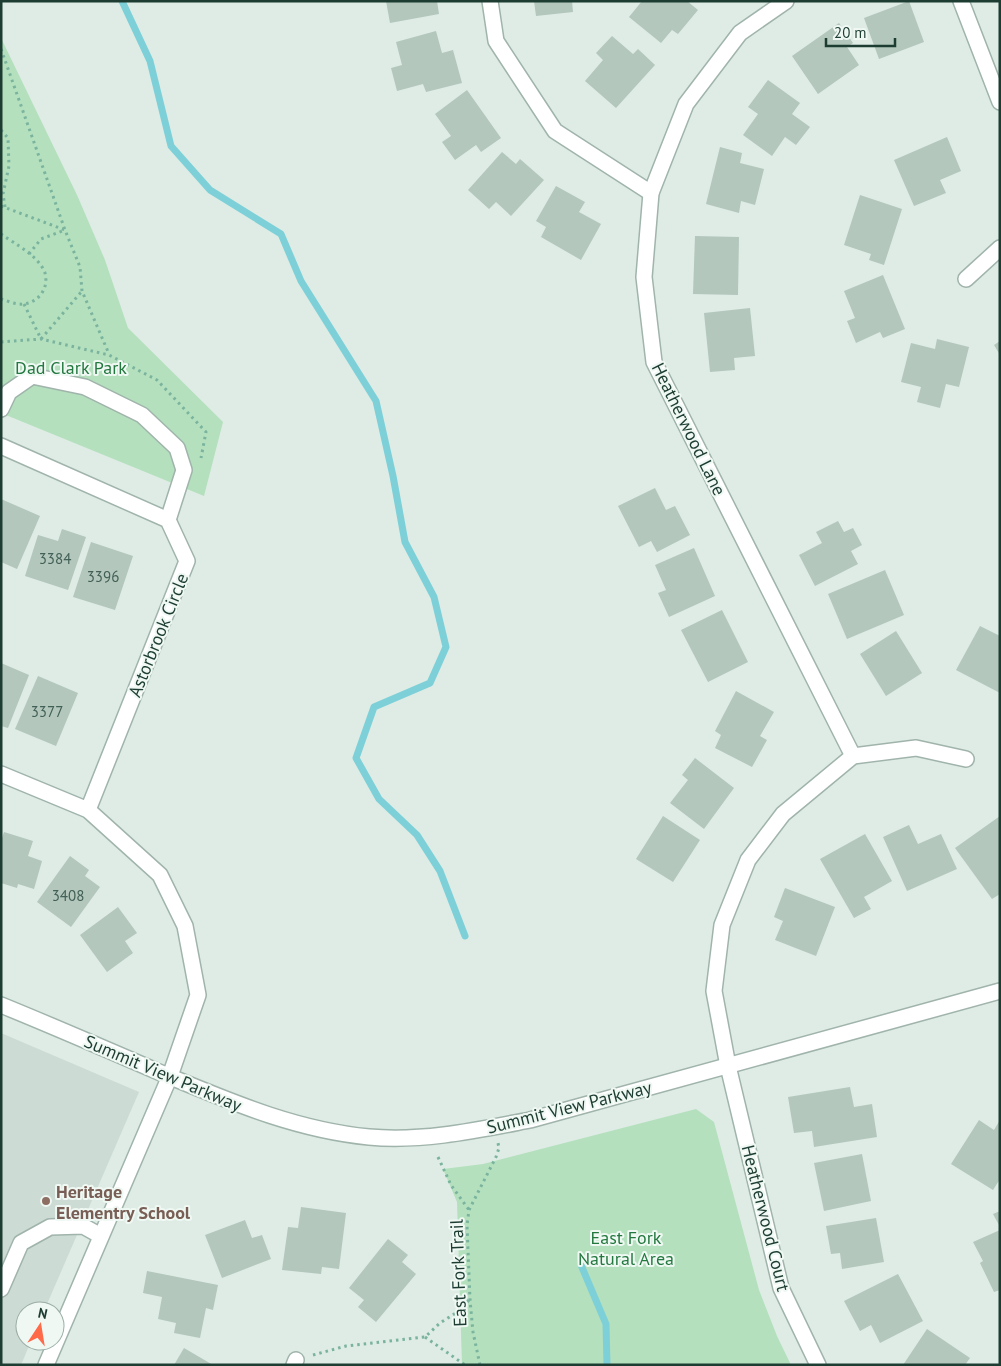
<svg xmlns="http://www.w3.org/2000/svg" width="1001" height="1366" viewBox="0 0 1001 1366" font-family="'PT Sans',sans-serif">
<rect width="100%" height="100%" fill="#deece5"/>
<path fill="#ccdbd3" d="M 1,1033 L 139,1092 L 44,1311 L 25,1311 L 25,1341 L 31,1341 L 21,1365 L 1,1365 Z"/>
<g fill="#b4e0bd">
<path d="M 1,38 L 77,195 L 105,260 L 128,328 L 223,422 L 204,496 L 1,413 Z"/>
<path d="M 696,1109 L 714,1122 L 759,1290 L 777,1336 L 791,1365 L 462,1365 L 457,1202 L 443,1169 L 483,1164 Z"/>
</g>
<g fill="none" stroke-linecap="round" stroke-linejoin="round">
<g stroke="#7ed0d8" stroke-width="7">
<path d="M 122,1 L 150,61 L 171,146 L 210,190 L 281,234 L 301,281 L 376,401 L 393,476 L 405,542 L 434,597 L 446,647 L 430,683 L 374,707 L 356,758 L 379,799 L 417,835 L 440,871 L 465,936"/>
<path d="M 581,1265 L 606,1324 L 607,1365"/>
</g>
</g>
<g fill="#b3c7bd">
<path d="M 386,1 L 437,1 L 439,14 L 390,23 Z"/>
<path d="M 534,1 L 572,1 L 573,12 L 536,16 Z"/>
<path d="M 642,1 L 687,1 L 698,10 L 678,34 L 672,30 L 661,43 L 629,17 Z"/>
<path d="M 909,1 L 924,42 L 879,59 L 864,18 Z"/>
<path d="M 839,23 L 853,43 L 847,47 L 859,65 L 818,94 L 792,56 Z"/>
<path d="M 436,31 L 442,53 L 453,50 L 462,83 L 426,92 L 423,84 L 397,91 L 391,68 L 402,65 L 396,42 Z"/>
<path d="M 612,36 L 633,54 L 638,49 L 655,65 L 616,108 L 585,81 L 603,60 L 596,53 Z"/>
<path d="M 768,80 L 800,103 L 792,114 L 810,127 L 796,145 L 785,137 L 772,156 L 743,135 L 758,114 L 748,107 Z"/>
<path d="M 467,90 L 501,138 L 481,152 L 476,145 L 455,160 L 442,142 L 451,136 L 435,114 Z"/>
<path d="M 947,137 L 961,171 L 940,180 L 946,193 L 914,206 L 894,160 Z"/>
<path d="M 720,147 L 742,153 L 740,163 L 764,169 L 755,205 L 741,201 L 739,213 L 706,204 Z"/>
<path d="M 502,152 L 516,164 L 520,159 L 544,180 L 511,216 L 496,202 L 489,209 L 468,190 Z"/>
<path d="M 556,186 L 585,202 L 579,212 L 601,224 L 581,260 L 541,237 L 546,227 L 536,221 Z"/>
<path d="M 860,195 L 902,209 L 884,265 L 869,260 L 871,254 L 844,245 Z"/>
<path d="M 695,236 L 739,237 L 738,295 L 693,294 Z"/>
<path d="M 883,275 L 905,329 L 883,338 L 880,332 L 856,343 L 847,321 L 855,318 L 844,291 Z"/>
<path d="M 750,308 L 755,356 L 734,358 L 735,370 L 710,372 L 704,313 Z"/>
<path d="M 937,339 L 969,347 L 959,387 L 946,384 L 940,408 L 917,402 L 921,387 L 901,382 L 911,343 L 935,349 Z"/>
<path d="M 1000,341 L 1000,355 L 994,345 Z"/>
<path d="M 655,488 L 666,510 L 675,506 L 690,535 L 657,552 L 651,541 L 639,547 L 618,506 Z"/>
<path d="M 1,499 L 40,516 L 17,569 L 1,562 Z"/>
<path d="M 838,521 L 844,532 L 853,528 L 862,545 L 851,551 L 858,564 L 815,586 L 799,555 L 822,543 L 816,532 Z"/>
<path d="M 62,529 L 86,537 L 68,590 L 25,576 L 38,535 L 58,541 Z"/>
<path d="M 91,542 L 133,556 L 115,610 L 73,597 Z"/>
<path d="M 694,548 L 715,596 L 669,617 L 658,593 L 666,590 L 655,565 Z"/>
<path d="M 885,570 L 904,615 L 847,639 L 828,594 Z"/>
<path d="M 722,610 L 748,662 L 708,682 L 681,630 Z"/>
<path d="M 980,626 L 1000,636 L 1000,693 L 956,670 Z"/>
<path d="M 896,631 L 922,673 L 886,696 L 860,654 Z"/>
<path d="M 1,663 L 29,675 L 8,728 L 1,726 Z"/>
<path d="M 38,676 L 78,693 L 56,746 L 15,729 Z"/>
<path d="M 736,691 L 774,712 L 760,736 L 767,740 L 752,767 L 715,748 L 721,735 L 715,731 Z"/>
<path d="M 695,758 L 734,788 L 704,829 L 670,803 L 688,780 L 682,775 Z"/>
<path d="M 663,816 L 700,840 L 673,882 L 636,859 Z"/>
<path d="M 1000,816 L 1000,894 L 992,899 L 955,848 Z"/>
<path d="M 909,825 L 918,844 L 941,834 L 957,869 L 907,891 L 883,837 Z"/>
<path d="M 4,832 L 33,841 L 28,856 L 42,861 L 34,889 L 18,884 L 17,888 L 1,883 L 1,841 Z"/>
<path d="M 865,834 L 892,881 L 864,897 L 871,909 L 854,918 L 820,859 Z"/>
<path d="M 70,856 L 89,870 L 85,876 L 100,887 L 71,927 L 37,902 Z"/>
<path d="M 785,888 L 835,907 L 816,956 L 775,940 L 783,921 L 774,917 Z"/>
<path d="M 118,907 L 137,933 L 125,941 L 133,953 L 107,972 L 80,935 Z"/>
<path d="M 850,1087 L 854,1107 L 872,1104 L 877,1137 L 814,1147 L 812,1131 L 794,1133 L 788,1097 Z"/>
<path d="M 979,1120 L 994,1130 L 1000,1120 L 1000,1179 L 993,1190 L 951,1164 Z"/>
<path d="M 862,1154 L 871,1201 L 824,1211 L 814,1163 Z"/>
<path d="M 301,1207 L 346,1213 L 339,1269 L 322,1267 L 321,1274 L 282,1270 L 288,1227 L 298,1228 Z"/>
<path d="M 1000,1211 L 1000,1227 L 993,1214 Z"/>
<path d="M 876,1218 L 884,1262 L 842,1269 L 840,1253 L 831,1254 L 826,1226 Z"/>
<path d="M 245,1220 L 252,1238 L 262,1235 L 271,1259 L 222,1278 L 205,1235 Z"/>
<path d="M 1000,1230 L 1000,1290 L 994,1292 L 980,1263 L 983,1261 L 973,1242 Z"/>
<path d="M 388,1239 L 408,1255 L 402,1262 L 416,1274 L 376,1322 L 358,1307 L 364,1300 L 349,1288 Z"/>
<path d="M 147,1271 L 218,1285 L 213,1310 L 206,1308 L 200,1338 L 174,1333 L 176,1323 L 158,1319 L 162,1297 L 143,1293 Z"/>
<path d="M 898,1274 L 923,1321 L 880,1343 L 871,1325 L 860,1331 L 844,1301 Z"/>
<path d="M 927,1329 L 970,1358 L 965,1365 L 903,1365 Z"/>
<path d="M 184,1348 L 213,1365 L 174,1365 Z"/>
</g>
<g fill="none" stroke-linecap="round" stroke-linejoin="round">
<defs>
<g id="minor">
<path d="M 490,1 L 496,41 L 555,131 L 651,193"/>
<path d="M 786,1 L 740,33 L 686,104 L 651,193 L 644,277 L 654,362 L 853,756"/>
<path d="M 961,1 L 1000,102"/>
<path d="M 966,279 L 1000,248"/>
<path d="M 1,409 L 9,392 L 32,376 L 85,387 L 142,415 L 177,448 L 184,470 L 168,520"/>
<path d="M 1,446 L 168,520 L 187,561 L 88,810"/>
<path d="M 1,774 L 88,810 L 160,875 L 185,926 L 198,995 L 170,1076 L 46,1365"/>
<path d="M 1,1005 C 55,1027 108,1050 161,1073 C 229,1101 295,1130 369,1137 C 423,1142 478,1130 530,1120 L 1000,991"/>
<path d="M 1,1289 L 21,1243 L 50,1227 L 83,1226 L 101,1236"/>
<path d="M 294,1365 L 296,1360"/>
<path d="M 818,1365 L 781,1288 L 728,1066 L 714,991 L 722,925 L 748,860 L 783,814 L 853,756 L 916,748 L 966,759"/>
</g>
</defs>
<use href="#minor" stroke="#a0b4ac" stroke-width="18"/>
<g stroke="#7ab39e" stroke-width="3" stroke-dasharray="2.5 4" stroke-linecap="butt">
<path d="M 1,49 L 65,230 L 80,267 L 82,291 L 109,354"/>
<path d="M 1,130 L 8,138 L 9,166 L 3,194 L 5,207"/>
<path d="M 1,206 L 65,230"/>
<path d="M 1,234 C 15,244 39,256 45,273 C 49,288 39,302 24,304 C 16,305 8,301 1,299"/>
<path d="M 29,254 L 41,239 L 65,230"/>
<path d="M 24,304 L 41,339 L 82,291"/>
<path d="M 1,342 L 41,339 L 109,355 L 157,380 L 206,432 L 201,458"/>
<path d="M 438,1157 L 451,1185 L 469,1210"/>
<path d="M 425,1337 L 465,1365"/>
<path d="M 313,1355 L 346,1346 L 425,1337 L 440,1323 L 459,1311 L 469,1300"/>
<path d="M 480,1365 L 473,1332 L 470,1300 L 467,1225 L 469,1210 L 496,1157 L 499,1148 L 498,1143"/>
</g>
<use href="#minor" stroke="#fff" stroke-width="15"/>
</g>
<circle fill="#8d6e63" stroke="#eff8f3" stroke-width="2" cx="46" cy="1201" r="5"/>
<g text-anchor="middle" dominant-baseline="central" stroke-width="4" stroke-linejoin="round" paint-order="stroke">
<g font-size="15" fill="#426056">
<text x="55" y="558">3384</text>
<text x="103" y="576">3396</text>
<text x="47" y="711">3377</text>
<text x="68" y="895">3408</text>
</g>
<g font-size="18" fill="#23783f" stroke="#eff8f3">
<text x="71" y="367">Dad Clark Park</text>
<text x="626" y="1237">East Fork<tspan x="626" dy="21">Natural Area</tspan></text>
</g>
<g font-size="18" fill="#1d3d33" stroke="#eff8f3">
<text transform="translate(689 429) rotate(64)">Heatherwood Lane</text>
<text transform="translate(158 635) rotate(-68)">Astorbrook Circle</text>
<text transform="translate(163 1073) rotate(23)">Summit View Parkway</text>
<text transform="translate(569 1107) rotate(-14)">Summit View Parkway</text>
<text transform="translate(766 1218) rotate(76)">Heatherwood Court</text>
<text transform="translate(458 1273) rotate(-92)">East Fork Trail</text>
</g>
<g font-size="18" font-weight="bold" fill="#785e54" stroke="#eff8f3" text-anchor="start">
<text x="56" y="1191">Heritage<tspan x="56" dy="21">Elementry School</tspan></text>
</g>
</g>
<rect width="1001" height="1366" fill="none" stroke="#1d3d33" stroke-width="5"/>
<g transform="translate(40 1326) rotate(12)"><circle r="24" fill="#eff8f3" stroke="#9bada6"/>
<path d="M0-4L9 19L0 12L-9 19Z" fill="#ff6a48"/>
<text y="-8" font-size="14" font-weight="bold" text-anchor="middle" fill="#1d3d33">N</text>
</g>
<path d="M826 38v8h69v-8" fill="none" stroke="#1d3d33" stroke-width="2.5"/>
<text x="834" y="38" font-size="15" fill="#1d3d33" stroke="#eff8f3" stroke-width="4" paint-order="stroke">20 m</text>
</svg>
